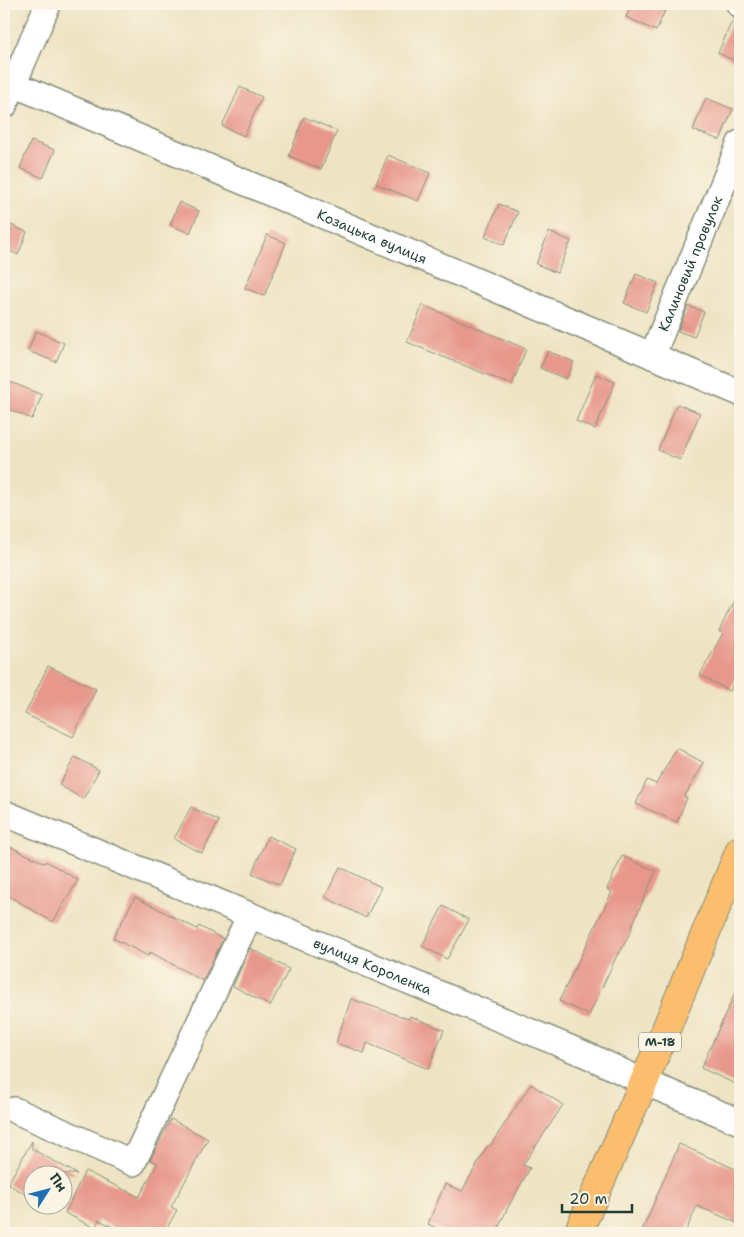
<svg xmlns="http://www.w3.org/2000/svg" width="744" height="1237" viewBox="0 0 744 1237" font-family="'Shantell Sans',sans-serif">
<rect width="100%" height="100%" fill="#fcf5e5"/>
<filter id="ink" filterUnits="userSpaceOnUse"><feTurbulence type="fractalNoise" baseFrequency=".02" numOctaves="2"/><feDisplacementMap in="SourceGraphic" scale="10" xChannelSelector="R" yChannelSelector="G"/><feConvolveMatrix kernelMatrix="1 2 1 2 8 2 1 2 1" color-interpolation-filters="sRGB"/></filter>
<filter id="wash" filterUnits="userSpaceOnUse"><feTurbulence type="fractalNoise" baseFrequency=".0096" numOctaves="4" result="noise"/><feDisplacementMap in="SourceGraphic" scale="20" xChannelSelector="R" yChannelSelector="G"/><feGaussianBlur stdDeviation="1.12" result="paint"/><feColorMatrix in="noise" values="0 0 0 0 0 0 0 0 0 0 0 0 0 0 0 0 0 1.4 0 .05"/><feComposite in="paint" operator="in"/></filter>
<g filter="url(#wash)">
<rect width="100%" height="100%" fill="#eee3c2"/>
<g id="blocks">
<g fill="#e7978b">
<path d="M 632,4 L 668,4 L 656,31 L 626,17 Z"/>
<path d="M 734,17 L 740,18 L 740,63 L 718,53 Z"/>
<path d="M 240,87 L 262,97 L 244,136 L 222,126 Z"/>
<path d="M 706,98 L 733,109 L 720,140 L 693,130 Z"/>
<path d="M 304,117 L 337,131 L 321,169 L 289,156 Z"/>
<path d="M 31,141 L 55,150 L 43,178 L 20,168 Z"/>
<path d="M 388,155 L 430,173 L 418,201 L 376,184 Z"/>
<path d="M 179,202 L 199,211 L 190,233 L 170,225 Z"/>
<path d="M 499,204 L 518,212 L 504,245 L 485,237 Z"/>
<path d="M 4,222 L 27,232 L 18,255 L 4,248 Z"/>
<path d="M 549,232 L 571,241 L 557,273 L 536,264 Z"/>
<path d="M 267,235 L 286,243 L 264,296 L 245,288 Z"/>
<path d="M 636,274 L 658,283 L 646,312 L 624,303 Z"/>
<path d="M 423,305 L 526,349 L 512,385 L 407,342 Z"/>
<path d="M 688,306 L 704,312 L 694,337 L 678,331 Z"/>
<path d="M 36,331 L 64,343 L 56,362 L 28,351 Z"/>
<path d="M 548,351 L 574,362 L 566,379 L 540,368 Z"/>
<path d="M 596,374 L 615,382 L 595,429 L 576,421 Z"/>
<path d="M 8,381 L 42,395 L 32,419 L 4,407 L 4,391 Z"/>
<path d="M 677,404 L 700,413 L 680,460 L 658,450 Z"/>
<path d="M 740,588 L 740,671 L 730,691 L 700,675 L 723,633 L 719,631 Z"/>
<path d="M 48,666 L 96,689 L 73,737 L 25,714 Z"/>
<path d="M 677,748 L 704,763 L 684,797 L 687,798 L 677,822 L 636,804 L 647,780 L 656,784 Z"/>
<path d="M 75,757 L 99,770 L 83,799 L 59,785 Z"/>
<path d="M 191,807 L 219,821 L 202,853 L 174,839 Z"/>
<path d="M 268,836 L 296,849 L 280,885 L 252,873 Z"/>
<path d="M 4,844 L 45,863 L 46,861 L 78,880 L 53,922 L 4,893 Z"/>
<path d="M 622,856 L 656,871 L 631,928 L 632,929 L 619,954 L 618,953 L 589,1015 L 559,1001 L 612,892 L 607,889 Z"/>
<path d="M 340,867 L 381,887 L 366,918 L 325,897 Z"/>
<path d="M 135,897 L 197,929 L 199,926 L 223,939 L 203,981 L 150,952 L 148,956 L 113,938 Z"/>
<path d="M 443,906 L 469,920 L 447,959 L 422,946 Z"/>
<path d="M 250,948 L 289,969 L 270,1006 L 233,986 Z"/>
<path d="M 740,982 L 740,1086 L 701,1068 Z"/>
<path d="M 351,999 L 409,1019 L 410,1016 L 444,1030 L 428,1069 L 367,1043 L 364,1053 L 336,1043 Z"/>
<path d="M 531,1084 L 563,1105 L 523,1165 L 530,1168 L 507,1209 L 496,1233 L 448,1233 L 428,1224 L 445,1184 L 462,1191 L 488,1145 L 490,1146 Z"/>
<path d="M 171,1119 L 208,1139 L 171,1207 L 177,1210 L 164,1233 L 124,1233 L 99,1220 L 95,1228 L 65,1213 L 85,1171 L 139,1197 L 158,1163 L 150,1160 Z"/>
<path d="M 32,1141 L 32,1149 L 77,1174 L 32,1174 L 32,1198 L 8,1184 Z"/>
<path d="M 679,1144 L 740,1171 L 740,1224 L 697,1206 L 685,1233 L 641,1233 Z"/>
</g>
</g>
</g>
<g filter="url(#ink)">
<use href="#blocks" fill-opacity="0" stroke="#86907b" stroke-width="1"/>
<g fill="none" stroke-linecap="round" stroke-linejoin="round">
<defs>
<g id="minor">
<path d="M 739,4 L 740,4"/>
<path id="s1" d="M 4,80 L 740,393"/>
<path d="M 4,106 L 48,4"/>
<path id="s2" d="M 652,356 L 740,143"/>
<path id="s3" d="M 4,813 L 589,1056 L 644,1082 L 740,1122"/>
<path d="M 14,1110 L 133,1163 L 250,915"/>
</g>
<path id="trunk" d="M 578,1233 L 644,1082 L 740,850"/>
</defs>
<use href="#minor" stroke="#86907b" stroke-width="28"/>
<use href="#trunk" stroke="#86907b" stroke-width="30"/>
<use href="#minor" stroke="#fff" stroke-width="25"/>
<use href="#trunk" stroke="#fbbd6e" stroke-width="28"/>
</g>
</g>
<g text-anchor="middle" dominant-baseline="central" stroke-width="4.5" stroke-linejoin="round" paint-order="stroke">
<rect fill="#fcf5e5" stroke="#617469" stroke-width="1" x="639" y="1032.5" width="42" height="19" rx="4"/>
<g font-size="12" font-weight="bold" fill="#1f3d34">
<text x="660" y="1042">М-18</text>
</g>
<g font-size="14" fill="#1f3d34" stroke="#fcf5e5">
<text stroke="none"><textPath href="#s1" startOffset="400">Козацька вулиця</textPath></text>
<text stroke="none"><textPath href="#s2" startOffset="100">Калиновий провулок</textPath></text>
<text stroke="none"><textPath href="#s3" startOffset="399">вулиця Короленка</textPath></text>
</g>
</g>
<rect width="744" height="1237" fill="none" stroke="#fcf5e5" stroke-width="20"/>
<g transform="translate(48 1190) rotate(54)"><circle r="24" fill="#fcf5e5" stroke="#a4ab9e"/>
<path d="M0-4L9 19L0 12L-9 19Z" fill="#1f6fb2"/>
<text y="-8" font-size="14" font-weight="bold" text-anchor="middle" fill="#1f3d34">Пн</text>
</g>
<path d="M562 1204v8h70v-8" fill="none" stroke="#1f3d34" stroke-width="2.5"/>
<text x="569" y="1204" font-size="15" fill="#1f3d34" stroke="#fcf5e5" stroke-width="4" paint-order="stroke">20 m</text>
</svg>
